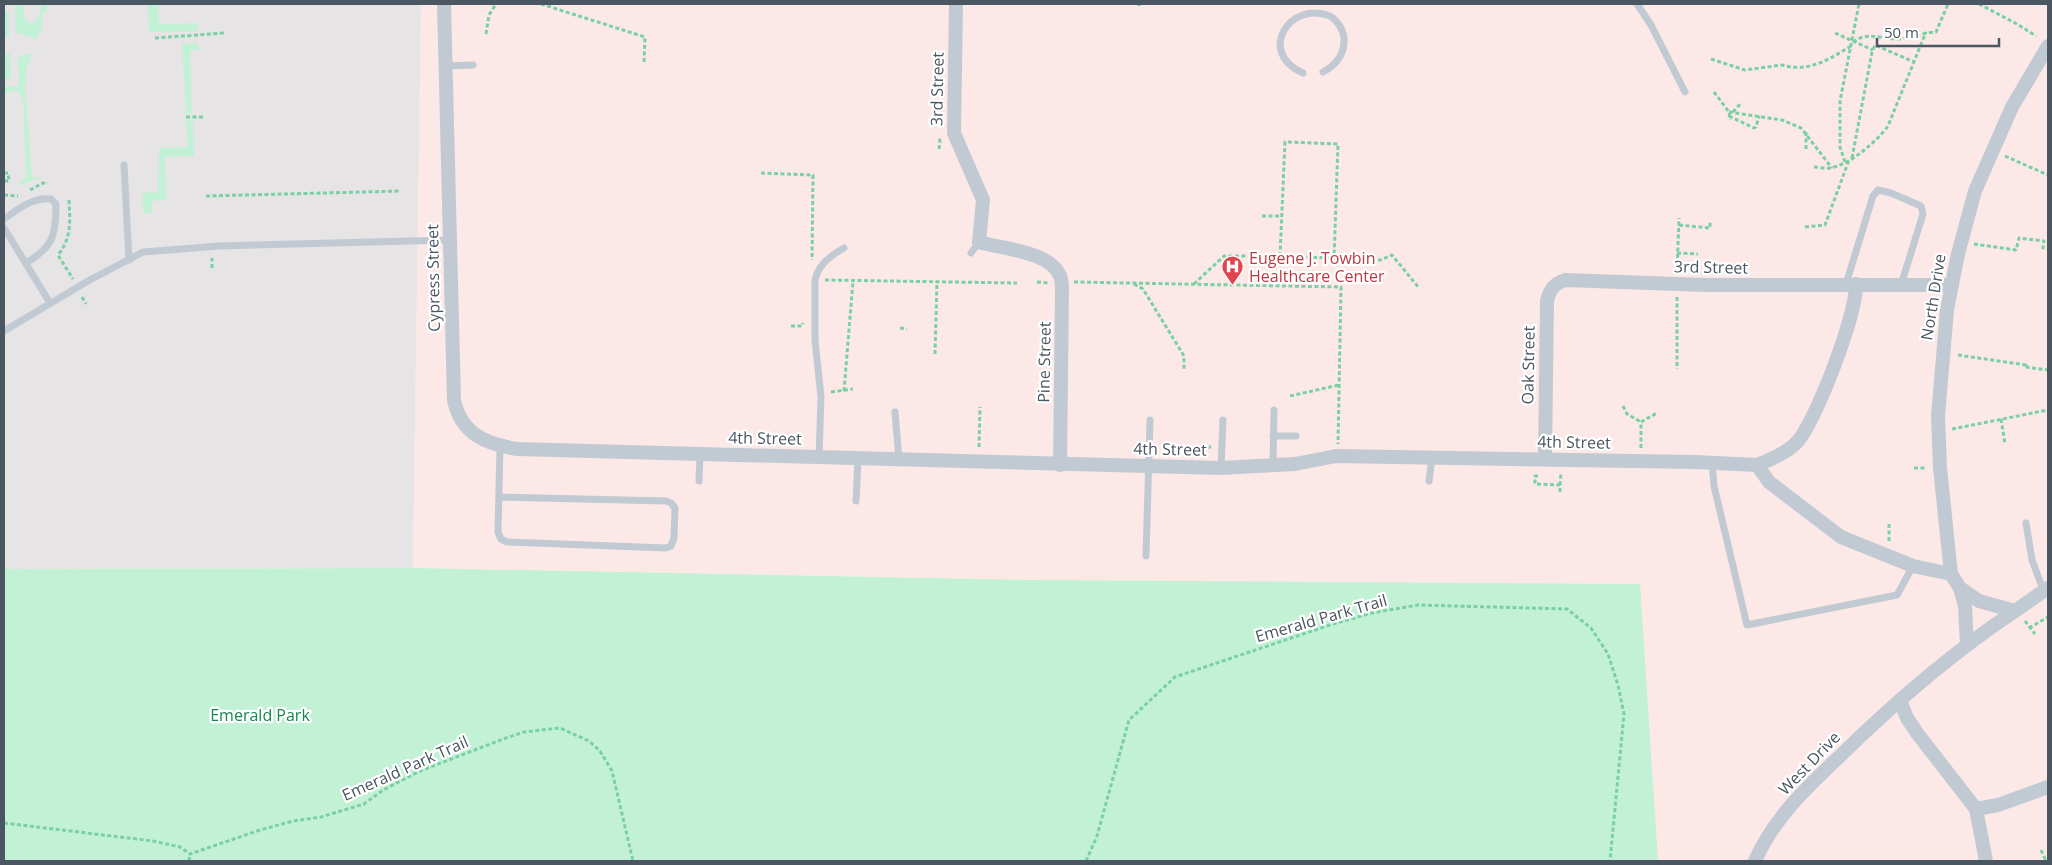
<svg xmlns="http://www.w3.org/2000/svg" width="2052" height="865" viewBox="0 0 2052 865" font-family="'Open Sans',sans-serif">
<rect width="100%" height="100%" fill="#f5f3f3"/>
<path fill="#e6e4e5" d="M 4,4 L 421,4 L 413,568 L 4,569 Z"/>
<path fill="#fce8e6" d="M 421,4 L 2048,4 L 2048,861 L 1658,861 L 1639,584 L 1032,580 L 413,568 Z"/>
<g fill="#c3f1d5">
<path d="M 15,4 L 23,4 C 25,13 21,21 33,23 L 37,19 L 43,4 L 47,4 L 47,12 L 42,12 L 42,28 L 37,39 L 16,33 Z"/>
<path d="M 148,4 L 158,4 L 159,24 L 197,23 L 198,31 L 149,32 Z"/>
<path d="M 8,11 L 9,38 L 4,36 L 4,12 Z"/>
<path d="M 198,43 L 199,50 L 190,51 L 192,114 L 186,114 L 182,44 Z"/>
<path d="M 10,52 L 11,79 L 4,79 L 4,55 Z"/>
<path d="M 33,53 L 26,70 L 25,87 L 32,177 L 42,177 L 20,185 L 19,183 L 26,176 L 23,97 L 16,90 L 4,94 L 4,87 L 19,86 L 18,57 Z"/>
<path d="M 193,119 L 194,156 L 165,157 L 166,200 L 152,201 L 152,213 L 143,213 L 143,193 L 158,192 L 159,148 L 188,147 L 186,120 Z"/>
<path d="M 413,568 L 1032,580 L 1640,584 L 1658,861 L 4,861 L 4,569 Z"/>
</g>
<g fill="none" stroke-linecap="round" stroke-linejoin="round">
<g stroke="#7ad0a6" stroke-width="3" stroke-dasharray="4 2.5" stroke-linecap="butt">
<path d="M 541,4 L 645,37 L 644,63"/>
<path d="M 1979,4 L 2017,24 L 2036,36"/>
<path d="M 1139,6 L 1139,4"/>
<path d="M 486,34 L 489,15 L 496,4"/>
<path d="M 155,38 L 225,33"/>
<path d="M 1853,42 C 1868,31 1881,39 1898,39 C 1911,39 1923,32 1936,32 L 1948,4"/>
<path d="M 1711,59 L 1745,70 L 1782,65 C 1808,73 1830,59 1851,46"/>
<path d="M 1714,92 L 1729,112 L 1730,120"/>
<path d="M 1729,112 L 1782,120 L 1801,128 L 1832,168"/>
<path d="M 1733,112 L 1741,103"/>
<path d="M 1729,116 L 1754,128 L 1756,127 L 1759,116"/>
<path d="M 186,117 L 203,117"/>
<path d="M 939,149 L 940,138"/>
<path d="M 1806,149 L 1806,132"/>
<path d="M 2005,156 L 2048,175"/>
<path d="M 1852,158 L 1872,52 L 1875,45 L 1914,62"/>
<path d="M 1845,162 L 1840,147 L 1840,101 L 1859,4"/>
<path d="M 1814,167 C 1819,167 1825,169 1830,168 C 1850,165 1877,141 1888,126 L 1926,32"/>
<path d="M 4,173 L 8,173 L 9,181 L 4,181"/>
<path d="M 761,173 L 813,175 L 812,260"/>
<path d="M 30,190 L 43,183 L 48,183"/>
<path d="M 4,195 L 18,196"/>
<path d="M 206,196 L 400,191"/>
<path d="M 69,200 C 70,220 72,238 58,255 L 73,279"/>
<path d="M 1262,216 L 1282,216"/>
<path d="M 1679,225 L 1710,228 L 1710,221"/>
<path d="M 1805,227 L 1825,225 L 1849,160"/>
<path d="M 1974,244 L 2016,250 L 2019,238 L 2044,241 L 2043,248 L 2048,249"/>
<path d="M 1677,253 L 1698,254"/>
<path d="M 1280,256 L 1285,142 L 1338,144 L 1334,258"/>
<path d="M 212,268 L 212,258"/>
<path d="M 1677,271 L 1679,218"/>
<path d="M 825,280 L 1017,283"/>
<path d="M 1037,282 L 1048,283"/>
<path d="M 1074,282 L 1341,287 L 1338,444"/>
<path d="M 1134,284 L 1143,289 L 1184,356 L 1184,371"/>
<path d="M 1194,284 L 1224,256 L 1283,256 L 1380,260 L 1392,255 L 1419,288"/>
<path d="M 82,297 L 86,304"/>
<path d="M 1677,297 L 1677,369"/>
<path d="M 791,326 L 802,326 L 803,323"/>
<path d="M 900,328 L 907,329"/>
<path d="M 935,354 L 937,281"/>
<path d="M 1958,355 L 2026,365 L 2025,367 L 2048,370"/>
<path d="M 844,391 L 853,281"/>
<path d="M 831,392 L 853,389"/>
<path d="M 1290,396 L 1339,385"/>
<path d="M 1623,406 L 1627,414 L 1641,422"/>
<path d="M 2001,419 L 2005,444"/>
<path d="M 1641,422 L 1657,413"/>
<path d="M 1952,429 L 2048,410"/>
<path d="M 979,447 L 980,407"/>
<path d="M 1641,448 L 1641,422"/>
<path d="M 1172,453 L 1172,450 L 1201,451 L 1212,446"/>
<path d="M 1914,468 L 1927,468"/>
<path d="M 1538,476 L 1535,476 L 1535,484 L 1560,485 L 1560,493"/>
<path d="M 1560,485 L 1561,473"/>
<path d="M 1889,524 L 1889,542"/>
<path d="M 2025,621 L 2035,634"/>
<path d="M 2029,628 L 2048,617"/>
<path d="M 4,823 L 153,841 L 180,847 L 190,854 L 260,830 L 293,821 L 321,817 L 364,804 L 383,790 L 420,771 L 506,738 L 524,732 L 560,728 L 589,741 L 600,751 L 612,771 L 633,861"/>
<path d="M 2041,850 L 2046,861"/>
<path d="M 189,861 L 190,854"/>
<path d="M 1086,861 L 1097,836 L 1129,720 L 1175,677 L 1333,624 L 1372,613 L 1418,605 L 1567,609 L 1591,628 L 1608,654 L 1618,685 L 1624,714 L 1610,861"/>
</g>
<g stroke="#c1cad2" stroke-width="7">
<path d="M 1637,4 L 1651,25 L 1685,92"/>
<path d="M 445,66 L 473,65"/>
<path d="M 1303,73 C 1256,52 1290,0 1330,16 C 1337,20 1343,29 1344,38 C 1345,54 1336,65 1323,72"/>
<path d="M 124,165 L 129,260"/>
<path d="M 4,219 C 18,209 33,197 51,199 L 56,204 C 56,236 53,247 26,263"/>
<path d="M 4,228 L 50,303"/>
<path d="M 971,253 L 979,242"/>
<path d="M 1846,284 L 1873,196 L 1878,190 L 1891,193 L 1921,206 L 1923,214 L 1901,285"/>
<path d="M 4,331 L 88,281 L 143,252 L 219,246 L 449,240"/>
<path d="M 895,412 L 899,460"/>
<path d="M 1273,436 L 1296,436"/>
<path d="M 819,457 L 821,397 L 815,340 L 815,280 C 818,265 831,255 844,248"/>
<path d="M 1712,462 L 1714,486 L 1747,625 L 1897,595 L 1913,566"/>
<path d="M 1273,465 L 1274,410"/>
<path d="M 1221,468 L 1223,420"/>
<path d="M 699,481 L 700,454"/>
<path d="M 1429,481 L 1432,458"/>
<path d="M 499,497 L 666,501 L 671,503 L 675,508 L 674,538 L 671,546 L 666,548 L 507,542 L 501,539 L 498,532 L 500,447"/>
<path d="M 856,501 L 858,459"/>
<path d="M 2026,523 L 2032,560 L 2044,592"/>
<path d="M 1146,556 L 1150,420"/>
</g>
<g stroke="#c1cad2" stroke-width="14">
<path d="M 444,4 L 454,400 C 461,434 486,444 517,449 L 1221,468 L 1295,464 L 1336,456 L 1695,462 L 1757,465 C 1770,460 1787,453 1797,442 C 1816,421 1857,314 1856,284"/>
<path d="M 956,4 L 954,133 L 983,200 L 979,242 C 1002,249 1050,251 1060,276 C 1062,280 1062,287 1062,292 L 1060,465"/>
<path d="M 1545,459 L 1547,301 C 1550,289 1554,284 1565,280 L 1705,285 L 1952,285"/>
<path d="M 1757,465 L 1769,482 L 1841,537 L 1913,566 L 1951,574"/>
<path d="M 1960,588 L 1979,601 L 2015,611 L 2048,588"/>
<path d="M 1967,645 L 1965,606 L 1960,588 L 1951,574 L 1940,468 L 1938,416 L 1947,310 L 1958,254 L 1975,191 L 2012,107 L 2048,46"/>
<path d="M 1900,700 L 1907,718 L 1917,733 L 1976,809 L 1986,861"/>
<path d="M 1976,809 L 1998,805 L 2048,787"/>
<path d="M 1755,861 C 1773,819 1807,787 1840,756 C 1894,703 1952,653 2015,611"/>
</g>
<path stroke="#7ad0a6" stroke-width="3" stroke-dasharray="4 2.5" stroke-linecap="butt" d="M 1835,33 L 1873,50"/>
</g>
<defs>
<symbol id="hospital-pin" viewBox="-11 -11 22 30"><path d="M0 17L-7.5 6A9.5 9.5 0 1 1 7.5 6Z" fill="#e0444e" stroke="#fff"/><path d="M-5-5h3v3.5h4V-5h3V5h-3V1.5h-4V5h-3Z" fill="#fff"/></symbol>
</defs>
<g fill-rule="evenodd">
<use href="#hospital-pin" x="1220" y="254" width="25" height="34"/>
</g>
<g text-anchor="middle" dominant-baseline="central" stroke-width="4.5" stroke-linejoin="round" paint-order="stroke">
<g font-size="16" fill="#4a5661" stroke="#fff">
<text transform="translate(937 89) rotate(-89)">3rd Street</text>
<text transform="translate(1711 267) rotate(1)">3rd Street</text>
<text transform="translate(433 278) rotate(-91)">Cypress Street</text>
<text transform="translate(1933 297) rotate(-81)">North Drive</text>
<text transform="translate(1044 362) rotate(-89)">Pine Street</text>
<text transform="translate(1528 365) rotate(-89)">Oak Street</text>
<text transform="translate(765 438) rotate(1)">4th Street</text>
<text transform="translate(1574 442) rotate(1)">4th Street</text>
<text transform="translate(1170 449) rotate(1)">4th Street</text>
<text transform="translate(1321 618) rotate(-16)">Emerald Park Trail</text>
<text transform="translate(1809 763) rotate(-46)">West Drive</text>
<text transform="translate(405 768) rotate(-24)">Emerald Park Trail</text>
</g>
<g font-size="16" fill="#be3a42" stroke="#fff" text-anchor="start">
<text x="1249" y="258">Eugene J. Towbin<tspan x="1249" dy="18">Healthcare Center</tspan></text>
</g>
<g font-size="16" fill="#17864f" stroke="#fff">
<text x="260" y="715">Emerald Park</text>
</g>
</g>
<rect width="2052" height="865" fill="none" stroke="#4a5661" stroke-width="10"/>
<path d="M1877 38v8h122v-8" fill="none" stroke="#4a5661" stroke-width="2.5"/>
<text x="1884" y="38" font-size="15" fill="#4a5661" stroke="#ffffff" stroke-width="4" paint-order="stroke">50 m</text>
</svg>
